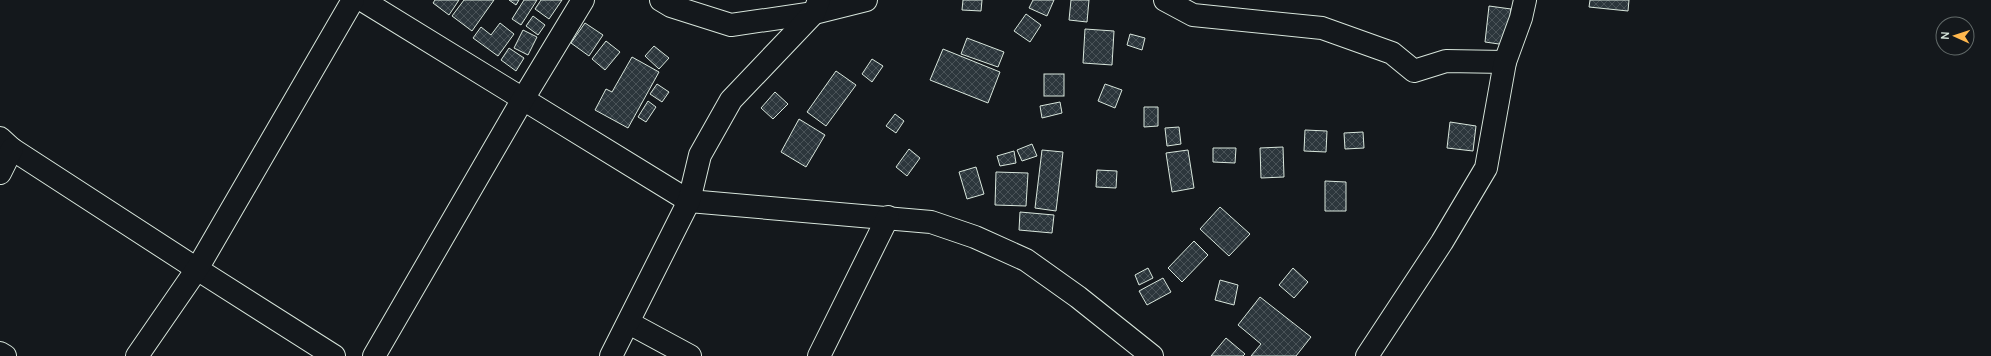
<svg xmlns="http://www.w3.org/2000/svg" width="1991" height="356" viewBox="0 0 1991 356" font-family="Manrope,sans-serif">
<defs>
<pattern id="building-cross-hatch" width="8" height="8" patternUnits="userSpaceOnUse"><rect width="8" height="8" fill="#2c363c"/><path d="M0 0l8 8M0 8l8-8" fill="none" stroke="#4a5358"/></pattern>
</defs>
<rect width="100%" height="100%" fill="#14181c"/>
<g fill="url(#building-cross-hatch)" stroke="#d8e6dc">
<path d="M 435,0 L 459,0 L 449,15 L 433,3 Z"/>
<path d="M 464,0 L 494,0 L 472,31 L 452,16 Z"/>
<path d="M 509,0 L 519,0 L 516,5 Z"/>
<path d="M 524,0 L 537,0 L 521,25 L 512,19 Z"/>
<path d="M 541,0 L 562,0 L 549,19 L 535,9 Z"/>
<path d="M 963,0 L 982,0 L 981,11 L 962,10 Z"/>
<path d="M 1033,0 L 1054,0 L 1047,16 L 1029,8 Z"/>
<path d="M 1071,0 L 1089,0 L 1087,22 L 1069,20 Z"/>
<path d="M 1590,0 L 1629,0 L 1628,11 L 1589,7 Z"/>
<path d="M 1489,6 L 1511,9 L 1506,45 L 1485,42 Z"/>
<path d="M 1026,14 L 1041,25 L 1030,42 L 1014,31 Z"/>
<path d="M 533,16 L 545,25 L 538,35 L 526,26 Z"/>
<path d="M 500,23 L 514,34 L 498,56 L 473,38 L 481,27 L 491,35 Z"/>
<path d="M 585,23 L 603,35 L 589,56 L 571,43 Z"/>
<path d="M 1085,29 L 1114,31 L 1112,65 L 1083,63 Z"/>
<path d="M 523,30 L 537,37 L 528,55 L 514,48 Z"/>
<path d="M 1130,34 L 1145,38 L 1142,50 L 1127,45 Z"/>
<path d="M 967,38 L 1004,52 L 998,67 L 961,54 Z"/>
<path d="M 606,41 L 620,52 L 605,70 L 592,59 Z"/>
<path d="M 654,46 L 669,58 L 659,69 L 645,56 Z"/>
<path d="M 509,48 L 524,58 L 516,71 L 501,60 Z"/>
<path d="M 943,49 L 1000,72 L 988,103 L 930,80 Z"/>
<path d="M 632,57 L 659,72 L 628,128 L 595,110 L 606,89 L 612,92 Z"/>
<path d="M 872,59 L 883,66 L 872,82 L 862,74 Z"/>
<path d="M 836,71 L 856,85 L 826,126 L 807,112 Z"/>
<rect x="1044" y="74" width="20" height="22"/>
<path d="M 657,84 L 669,92 L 662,102 L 650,94 Z"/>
<path d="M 1105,84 L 1122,90 L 1115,108 L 1098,101 Z"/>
<path d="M 775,92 L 788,104 L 773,119 L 761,108 Z"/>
<path d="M 648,101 L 656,107 L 646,122 L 638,117 Z"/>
<path d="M 1060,102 L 1062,113 L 1042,118 L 1040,106 Z"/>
<path d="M 1144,107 L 1158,107 L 1158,126 L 1144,127 Z"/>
<path d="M 895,114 L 904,121 L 896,133 L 886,126 Z"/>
<path d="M 799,119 L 825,135 L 806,167 L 781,152 Z"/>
<path d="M 1450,122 L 1476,126 L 1473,151 L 1447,148 Z"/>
<path d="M 1179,127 L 1181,144 L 1167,146 L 1165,128 Z"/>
<path d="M 1305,130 L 1327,131 L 1326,152 L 1304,151 Z"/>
<path d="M 1363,132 L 1364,148 L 1345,149 L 1344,133 Z"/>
<path d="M 1032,144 L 1037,156 L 1022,161 L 1017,150 Z"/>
<path d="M 1283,147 L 1284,177 L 1261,178 L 1260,148 Z"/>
<path d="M 1213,148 L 1236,148 L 1235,163 L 1213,162 Z"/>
<path d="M 909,149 L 920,158 L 907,176 L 896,167 Z"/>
<path d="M 1042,150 L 1063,152 L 1056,211 L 1035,208 Z"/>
<path d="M 1188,150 L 1194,188 L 1172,192 L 1166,153 Z"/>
<path d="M 1014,151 L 1016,163 L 1000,166 L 997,156 Z"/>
<path d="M 976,167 L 984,194 L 967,199 L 959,172 Z"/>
<path d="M 1097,170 L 1117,171 L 1116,188 L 1096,187 Z"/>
<path d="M 996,172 L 1028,173 L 1026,206 L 995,205 Z"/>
<path d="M 1325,181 L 1346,182 L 1346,211 L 1325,211 Z"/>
<path d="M 1220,207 L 1250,234 L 1229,256 L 1200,229 Z"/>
<path d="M 1020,212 L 1054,215 L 1052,233 L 1019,230 Z"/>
<path d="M 1194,241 L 1208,255 L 1182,282 L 1168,268 Z"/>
<path d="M 1148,268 L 1153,278 L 1139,285 L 1135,275 Z"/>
<path d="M 1293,268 L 1308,282 L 1294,298 L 1279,285 Z"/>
<path d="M 1163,278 L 1171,292 L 1147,305 L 1139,291 Z"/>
<path d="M 1220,280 L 1238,285 L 1234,305 L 1215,300 Z"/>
<path d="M 1260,297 L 1311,337 L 1296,356 L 1251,356 L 1261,344 L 1238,325 Z"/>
<path d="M 1226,338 L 1245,354 L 1243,356 L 1211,356 Z"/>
</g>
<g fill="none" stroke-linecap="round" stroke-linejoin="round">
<defs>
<g id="minor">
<path d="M 362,0 L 689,201 L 931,222 L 975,237 L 1026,260 L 1078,297 L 1152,356"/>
<path d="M 661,0 L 671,6 L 731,25 L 814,13 L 866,0"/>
<path d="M 1165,0 L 1193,15 L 1322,28 L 1392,53 L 1414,71 L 1446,61 L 1505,62"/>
<path d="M 0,138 L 12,149 L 197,269 L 334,356"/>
<path d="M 0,173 L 12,149"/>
<path d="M 629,323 L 690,356"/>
<path d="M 0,353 L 5,356"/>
<path d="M 137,356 L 197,269 L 353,0"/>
<path d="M 374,356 L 523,99 L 583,0"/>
<path d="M 611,356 L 689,201 L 700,155 L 731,100 L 814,13 L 819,0"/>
<path d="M 819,356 L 888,217"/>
<path d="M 1367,356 L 1442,242 L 1486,168 L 1505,62 L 1521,18 L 1525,0"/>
</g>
</defs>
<use href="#minor" stroke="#d8e6dc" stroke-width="24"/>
<use href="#minor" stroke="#14181c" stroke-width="22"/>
</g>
<g transform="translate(1955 36) rotate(273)"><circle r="19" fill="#14181c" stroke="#626a69"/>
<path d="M0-3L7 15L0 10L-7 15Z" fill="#ffb74d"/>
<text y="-6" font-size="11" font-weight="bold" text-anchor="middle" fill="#d8e6dc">N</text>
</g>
</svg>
